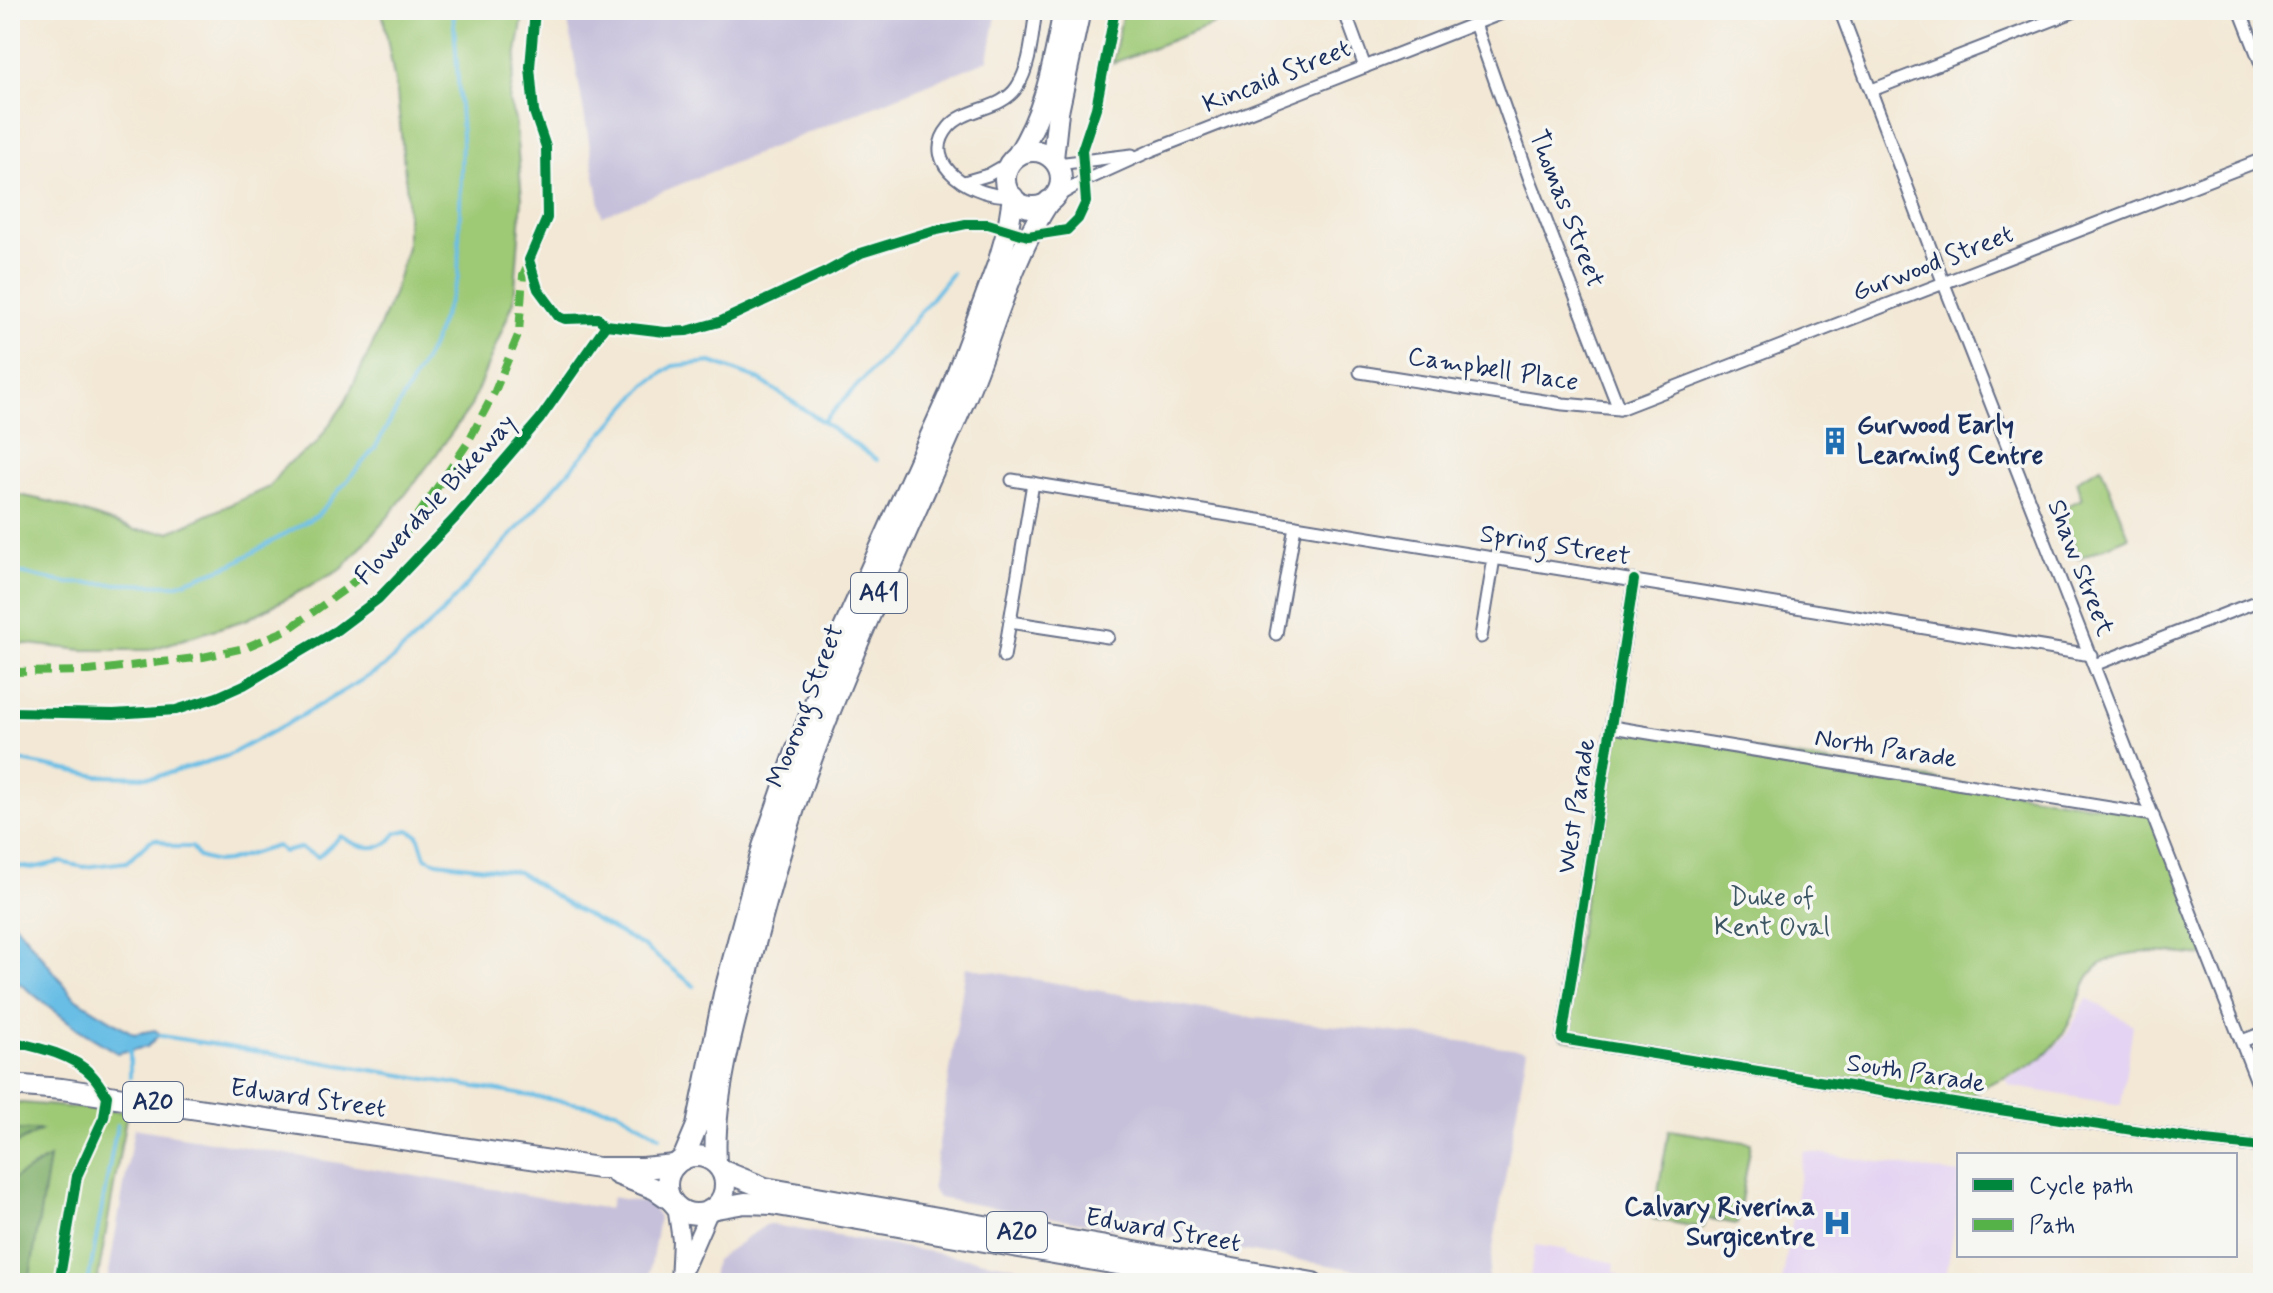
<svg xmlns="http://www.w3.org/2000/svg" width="2273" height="1293" viewBox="0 0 2273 1293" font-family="Mynerve,sans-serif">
<rect width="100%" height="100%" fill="#f6f6f2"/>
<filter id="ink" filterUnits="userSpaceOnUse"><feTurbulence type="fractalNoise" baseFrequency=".0125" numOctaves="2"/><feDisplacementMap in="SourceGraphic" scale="16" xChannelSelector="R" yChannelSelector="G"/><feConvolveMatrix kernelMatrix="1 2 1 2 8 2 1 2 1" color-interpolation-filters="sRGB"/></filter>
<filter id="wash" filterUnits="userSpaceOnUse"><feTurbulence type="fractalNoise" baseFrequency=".006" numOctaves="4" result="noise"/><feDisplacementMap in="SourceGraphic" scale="32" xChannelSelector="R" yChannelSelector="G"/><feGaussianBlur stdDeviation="1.8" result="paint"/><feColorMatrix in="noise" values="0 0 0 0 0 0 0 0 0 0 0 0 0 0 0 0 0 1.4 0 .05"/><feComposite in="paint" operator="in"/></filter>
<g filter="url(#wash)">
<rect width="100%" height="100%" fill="#f3e8d5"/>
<g fill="#e4d3f2">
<path d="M 2087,998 L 2133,1025 L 2121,1105 L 2010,1086 L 2006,1079 L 2027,1069 L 2053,1049 L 2068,1032 Z"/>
<path d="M 1804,1151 L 1959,1174 L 1959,1198 L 1945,1283 L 1782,1283 Z"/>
<path d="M 1535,1245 L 1567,1250 L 1567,1254 L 1612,1262 L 1615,1264 L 1614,1272 L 1620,1274 L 1618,1283 L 1529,1283 Z"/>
</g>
<g fill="#c6c0da">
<path d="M 566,10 L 997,10 L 988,60 L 602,216 Z"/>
<path d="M 966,967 L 1247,1017 L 1386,1031 L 1527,1050 L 1487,1283 L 1432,1283 L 938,1198 L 932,1189 Z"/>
<path d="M 134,1128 L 609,1209 L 612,1197 L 650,1204 L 659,1218 L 648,1283 L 107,1283 Z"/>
<path d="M 767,1224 L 1114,1283 L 711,1283 L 715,1260 Z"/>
</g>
<g fill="#9ec975" stroke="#5c7c6a" stroke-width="2">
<path d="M 382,10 L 524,10 L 509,101 L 515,120 L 522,198 L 514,301 L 471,406 L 433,459 L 387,518 L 342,569 L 248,619 L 149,650 L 83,650 L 10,642 L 10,493 L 52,502 L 135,530 L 170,532 L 269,487 L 285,466 L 315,445 L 344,404 L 372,346 L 394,292 L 407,247 L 407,194 L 397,94 Z"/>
<path d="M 1123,10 L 1250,10 L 1113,63 Z"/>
<path d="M 2101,467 L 2129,537 L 2079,558 L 2060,509 L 2082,499 L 2076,481 Z"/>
<path d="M 1612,727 L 2153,815 L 2209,954 L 2202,956 C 2167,952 2102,942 2085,984 C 2073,1013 2070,1030 2047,1053 C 2030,1070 2003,1077 1982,1087 C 1976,1090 1971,1099 1966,1105 L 1562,1039 Z"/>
<path d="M 10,1102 L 127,1112 L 97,1283 L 10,1283 Z"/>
<path d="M 1669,1130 L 1751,1143 L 1737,1224 L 1705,1218 L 1703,1228 L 1653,1219 Z"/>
</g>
<g fill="#7ead66" stroke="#4c6e62" stroke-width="2">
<path d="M 10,1130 L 42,1130 L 10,1147 Z"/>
<path d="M 49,1158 L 29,1283 L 10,1283 L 10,1181 Z"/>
</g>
<path fill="#69bee5" stroke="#4276a2" stroke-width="2" d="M 10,917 L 75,998 L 134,1034 L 155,1030 L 160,1034 L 147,1047 L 117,1053 L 78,1029 L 10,976 Z"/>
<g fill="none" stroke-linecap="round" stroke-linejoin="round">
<g stroke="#69bee5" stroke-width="4">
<path d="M 823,422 L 877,460"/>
<path d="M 10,571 L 67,583 L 176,585 L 233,564 L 318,515 L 375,448 L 430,350 L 458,278 L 462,136 L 453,10"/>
<path d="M 10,766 L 21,761 L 98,776 L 155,777 L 227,756 L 292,721 L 384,667 L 440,615 L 646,385 L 673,366 L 711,362 L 760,380 L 823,422 L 884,357 L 952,273"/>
<path d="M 10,865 L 32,868 L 60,862 L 84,867 L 127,862 L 150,841 L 156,839 L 175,847 L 192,847 L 198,857 L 216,862 L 227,861 L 277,846 L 284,852 L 300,848 L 318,857 L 341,836 C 358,848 383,855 396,833 L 408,830 L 418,835 L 425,857 L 437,862 L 518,872 L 572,907 L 643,946 L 694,986"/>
<path d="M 156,1035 L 616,1110 L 660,1136"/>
<path d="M 130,1077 L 130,1048"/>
<path d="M 88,1283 L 117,1125"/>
</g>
</g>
</g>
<g filter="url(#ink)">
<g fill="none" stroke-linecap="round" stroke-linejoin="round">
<defs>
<g id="street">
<path d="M 1344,10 L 1365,67"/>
<path d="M 1840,10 L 1944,284 L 2263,1097"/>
<path d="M 2240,10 L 2263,69"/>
<path d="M 1475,24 L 1529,177 L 1619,409"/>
<path d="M 1872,90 L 2078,10"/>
<path d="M 1057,164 L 1132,155"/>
<path d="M 964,182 L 988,175 L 1011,162"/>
<path d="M 1011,195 C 977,199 917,165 949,127 C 966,107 1001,111 1017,87 C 1031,66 1032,35 1036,10"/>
<path d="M 1051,200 L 1084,181 L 1150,151 L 1510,10"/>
<path d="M 1360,372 L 1563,404 L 1619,409 L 2263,159"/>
<path d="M 1012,480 L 2091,655"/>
<path d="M 1634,580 L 1562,1039 L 1966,1105 L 2206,1141 L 2263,1147"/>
<path d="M 1010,622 L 1108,637"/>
<path d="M 1276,634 L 1295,526"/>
<path d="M 1481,637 L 1494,558"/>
<path d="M 1004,657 L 1033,483"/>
<path d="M 2094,665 L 2263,599"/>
<path d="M 1612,727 L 2153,815"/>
<path d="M 2242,1041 L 2263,1033"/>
</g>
<g id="secondary">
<path d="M 676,1206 L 681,1240 L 679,1283"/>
<path d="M 685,1267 L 709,1212"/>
</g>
<g id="highway">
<circle cx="1033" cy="179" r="28"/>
<path d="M 1017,156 C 1046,112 1054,62 1064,10"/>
<path d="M 1053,159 L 1058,112 L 1080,10"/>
<path d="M 10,1085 L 62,1089 L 598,1168 L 642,1168 L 675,1165"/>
<circle cx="696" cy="1185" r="29"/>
<path d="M 683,1159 L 697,1126 L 724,994 L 763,847 L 798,746 L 844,629 L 950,393 L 998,264 L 1008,229 L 1013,197"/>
<path d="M 716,1162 C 712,1102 733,1025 749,966 C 768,894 787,822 814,752 C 859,633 913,518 964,401 C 993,335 1009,263 1049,201"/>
<path d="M 723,1171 L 765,1188 L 1313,1283"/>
<path d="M 617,1174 L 655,1189 L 671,1200"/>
<path d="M 716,1208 L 745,1203 L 772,1204 L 1227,1283"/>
</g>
</defs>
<use href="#street" stroke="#677088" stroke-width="15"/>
<use href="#secondary" stroke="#677088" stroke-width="20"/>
<use href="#highway" stroke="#677088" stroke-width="24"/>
<use href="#street" stroke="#fff" stroke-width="11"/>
<use href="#secondary" stroke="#fff" stroke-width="16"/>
<use href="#highway" stroke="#fff" stroke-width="20"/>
<path stroke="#55b248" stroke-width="8" stroke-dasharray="16 8" stroke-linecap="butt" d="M 10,672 L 89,671 L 203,657 L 244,648 L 289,629 L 344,590 L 399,543 L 467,444 L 495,391 L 519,333 L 523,275 L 528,264"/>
<defs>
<g id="cycleway">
<path d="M 535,10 L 530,67 L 534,112 L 546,147 L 547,218 L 529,260 L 538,289 L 558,316 L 565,319 L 598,318 L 606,325"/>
<path d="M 606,325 L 665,332 L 687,331 L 719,322 L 828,271 L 861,253 L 932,231 L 966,224 L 988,224 L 1028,236 L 1067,230 L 1078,219 L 1086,202 L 1082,150 L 1096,108 L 1115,10"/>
<path d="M 1634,580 L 1562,1039 L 1966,1105 L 2206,1141 L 2263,1147"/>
<path d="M 10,712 L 114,714 L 176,710 L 217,697 L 244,685 L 337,630 L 378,599 L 455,518 L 540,419 L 606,325"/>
<path d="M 10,1041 C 37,1047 72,1054 92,1075 C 98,1081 102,1089 107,1096 L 104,1117 L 77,1176 L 59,1283"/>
</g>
</defs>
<use href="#cycleway" stroke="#f6f6f2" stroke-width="15"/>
<use href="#cycleway" stroke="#00873e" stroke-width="10"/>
</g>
</g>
<defs>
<symbol id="building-bare" viewBox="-9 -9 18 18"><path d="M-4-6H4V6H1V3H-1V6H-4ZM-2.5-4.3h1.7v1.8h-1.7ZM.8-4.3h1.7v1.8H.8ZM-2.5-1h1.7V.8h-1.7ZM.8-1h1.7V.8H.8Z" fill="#1f6fb2" stroke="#f6f6f2" stroke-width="2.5" paint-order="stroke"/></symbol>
<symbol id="hospital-bare" viewBox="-9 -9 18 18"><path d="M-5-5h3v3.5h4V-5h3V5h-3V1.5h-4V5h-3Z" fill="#1f6fb2" stroke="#f6f6f2" stroke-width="2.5" paint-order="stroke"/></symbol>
</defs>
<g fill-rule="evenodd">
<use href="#building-bare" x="1815" y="421" width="40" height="40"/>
<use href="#hospital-bare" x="1817" y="1203" width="40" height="40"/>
</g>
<g text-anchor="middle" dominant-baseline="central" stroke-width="7" stroke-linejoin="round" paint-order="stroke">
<g fill="#f6f6f2" stroke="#5d6b8a" stroke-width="2">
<rect x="851" y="573" width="56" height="40" rx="6"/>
<rect x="123" y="1082" width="60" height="40" rx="6"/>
<rect x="987" y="1212" width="60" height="40" rx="6"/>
</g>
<g font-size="24" font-weight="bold" fill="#1b2f5e">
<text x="879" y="593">A41</text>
<text x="153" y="1102">A20</text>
<text x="1017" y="1232">A20</text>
</g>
<g font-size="26" fill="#1b2f5e" stroke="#f6f6f2">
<text transform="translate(1277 77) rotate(-22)">Kincaid Street</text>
<text transform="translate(1566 209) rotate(69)">Thomas Street</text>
<text transform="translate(1933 264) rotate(-21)">Gurwood Street</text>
<text transform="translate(1493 370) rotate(9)">Campbell Place</text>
<text transform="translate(436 500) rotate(-47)">Flowerdale Bikeway</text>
<text transform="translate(1555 546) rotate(9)">Spring Street</text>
<text transform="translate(2080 568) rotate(69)">Shaw Street</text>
<text transform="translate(806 706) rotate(-69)">Moorong Street</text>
<text transform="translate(1886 749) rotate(9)">North Parade</text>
<text transform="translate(1577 806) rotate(-81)">West Parade</text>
<text transform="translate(1916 1074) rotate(9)">South Parade</text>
<text transform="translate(308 1099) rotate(8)">Edward Street</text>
<text transform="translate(1163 1231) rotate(10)">Edward Street</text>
</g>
<g font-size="26" font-weight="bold" fill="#1b2f5e" stroke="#f6f6f2" text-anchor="start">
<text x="1857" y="426">Gurwood Early<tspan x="1857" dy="30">Learning Centre</tspan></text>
<text x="1815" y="1208" text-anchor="end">Calvary Riverina<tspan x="1815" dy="30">Surgicentre</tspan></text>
</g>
<g font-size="26" fill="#3c5664" stroke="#f6f6f2">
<text x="1772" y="898">Duke of<tspan x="1772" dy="30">Kent Oval</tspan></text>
</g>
</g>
<rect width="2273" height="1293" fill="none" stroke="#f6f6f2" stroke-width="40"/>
<rect x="1957" y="1153" width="280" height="104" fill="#f6f6f2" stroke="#9ea6b7" stroke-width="2"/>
<rect x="1973" y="1179" width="40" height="12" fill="#00873e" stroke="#9ea6b7" stroke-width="2"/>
<text x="2029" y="1193" font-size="24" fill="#1b2f5e">Cycle path</text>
<rect x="1973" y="1219" width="40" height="12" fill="#55b248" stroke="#9ea6b7" stroke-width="2"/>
<text x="2029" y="1233" font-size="24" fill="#1b2f5e">Path</text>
</svg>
